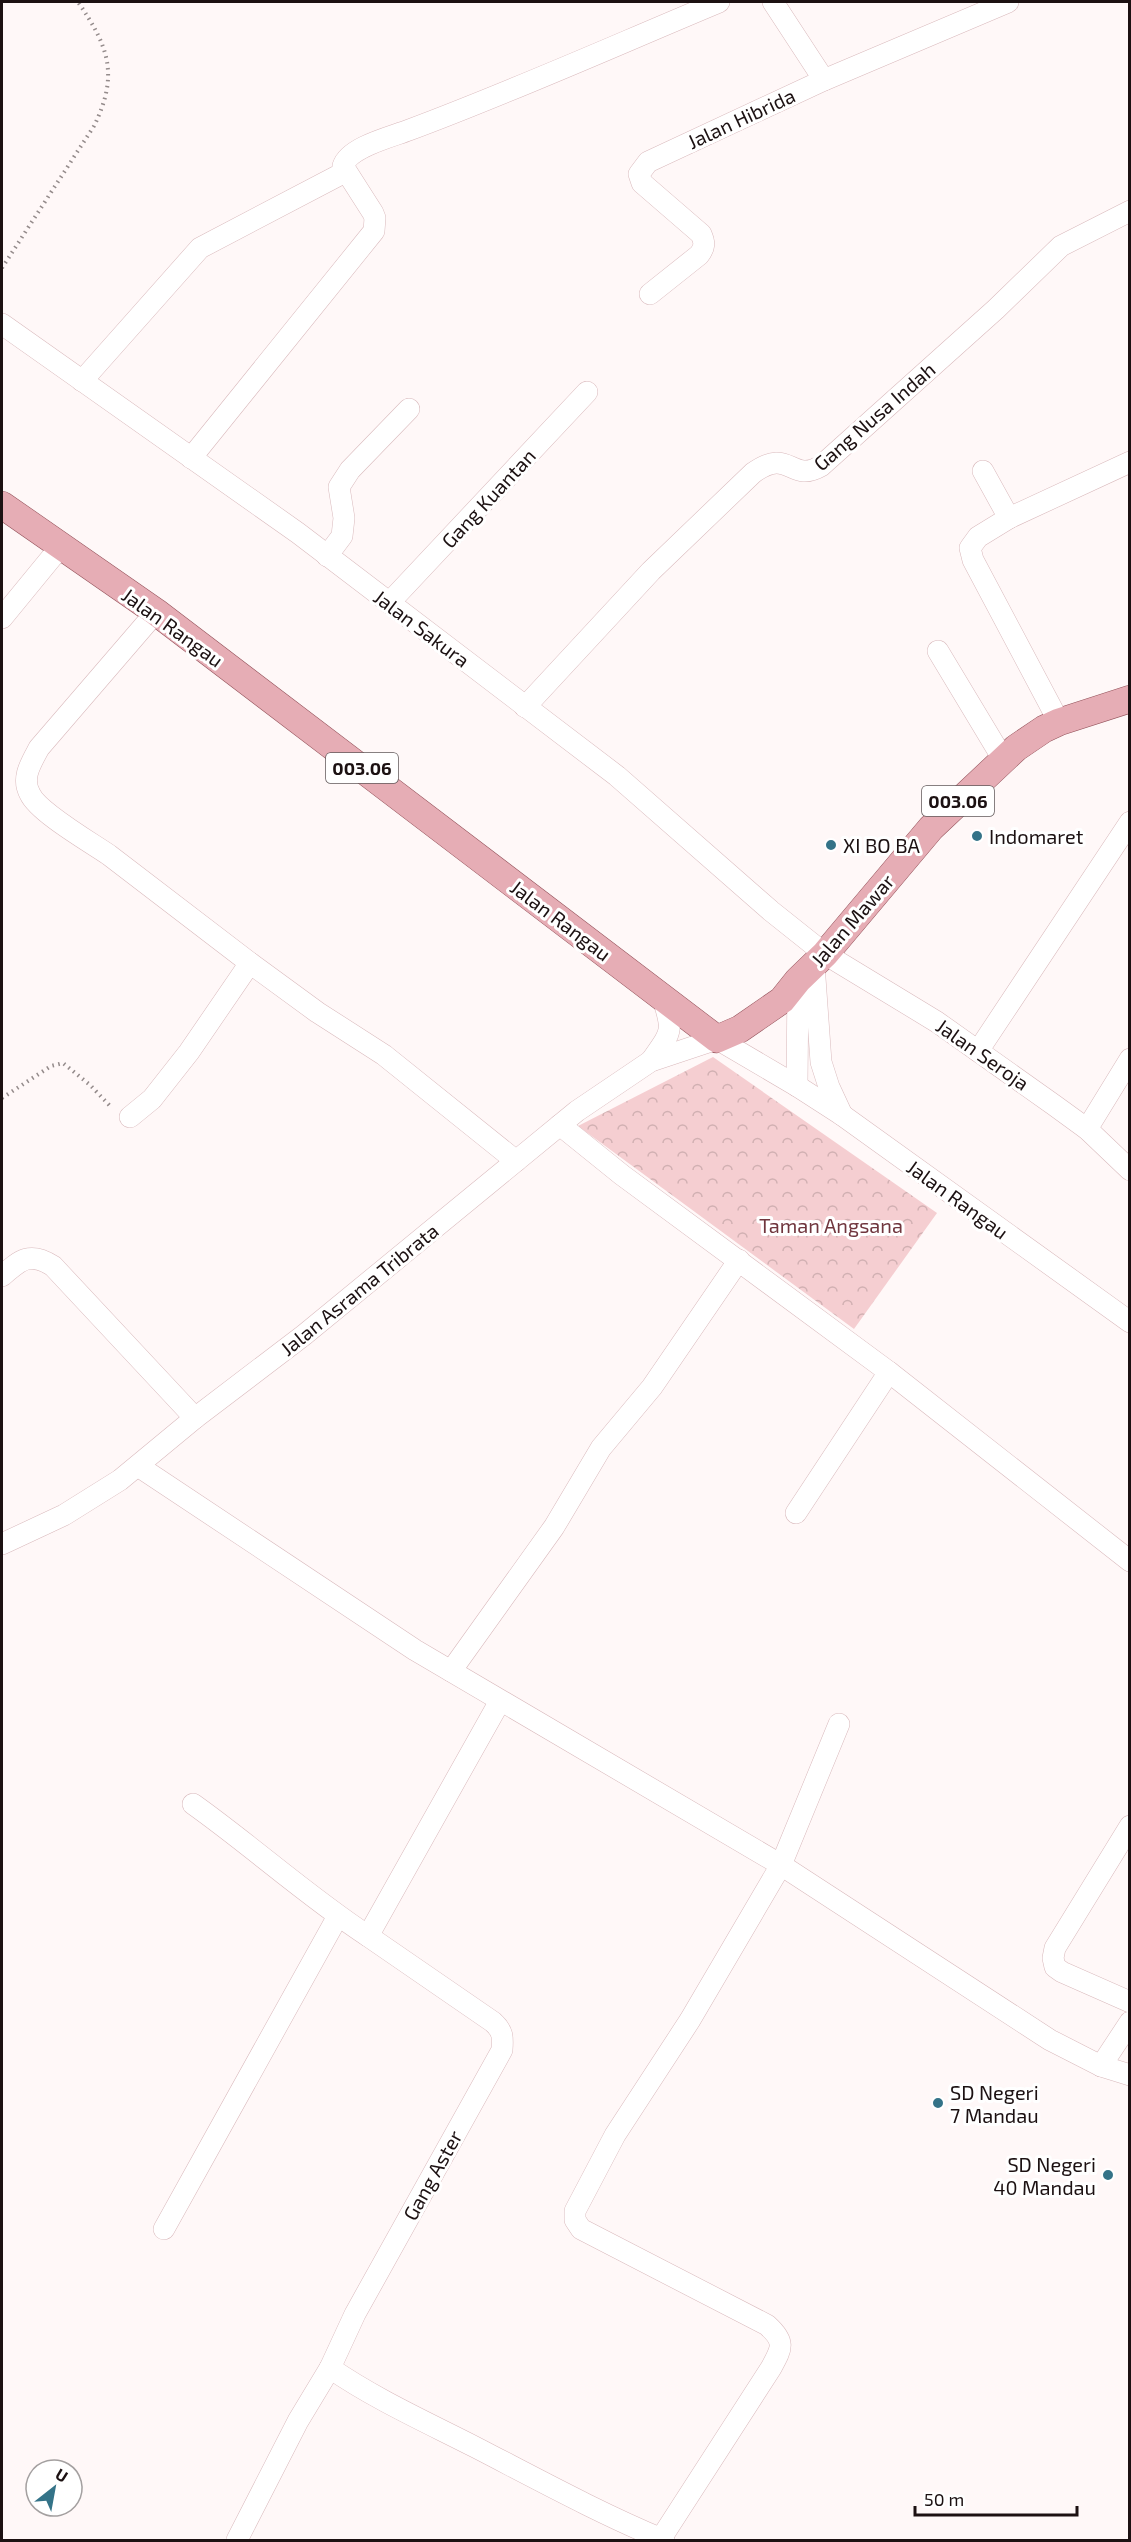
<svg xmlns="http://www.w3.org/2000/svg" width="1131" height="2542" viewBox="0 0 1131 2542" font-family="'Exo 2',sans-serif">
<defs>
<pattern id="park-crowns" width="20" height="18" patternUnits="userSpaceOnUse" patternTransform="scale(1.5)"><rect width="20" height="18" fill="#f5ced1"/><path d="M2 6a3 3 0 1 1 6 0M12 15a3 3 0 1 1 6 0" fill="none" stroke="#d1b0b2"/></pattern>
</defs>
<rect width="100%" height="100%" fill="#fff8f8"/>
<path fill="url(#park-crowns)" d="M 713,1057 L 937,1213 L 854,1329 L 578,1126 Z"/>
<g fill="none" stroke-linecap="round" stroke-linejoin="round">
<defs>
<g id="minor">
<path d="M 773,2 L 824,80"/>
<path d="M 650,294 L 699,255 C 705,247 705,243 701,234 L 642,183 L 639,174 L 648,162 L 824,80 L 1008,2"/>
<path d="M 2,324 L 298,533 L 617,776 L 771,911 L 825,954 L 937,1022 L 1054,1105 L 1087,1129 L 1130,1170"/>
<path d="M 82,381 L 200,248 L 345,172"/>
<path d="M 191,458 L 374,231 L 375,218 L 373,213 L 343,166 C 349,147 391,137 409,130 C 514,91 616,45 719,2"/>
<path d="M 983,471 L 1009,518"/>
<path d="M 327,556 L 342,536 L 344,518 L 339,487 L 350,470 L 409,409"/>
<path d="M 389,603 L 587,392"/>
<path d="M 156,612 L 39,748 C 31,763 21,778 30,794 C 38,812 90,842 109,855 C 156,891 203,927 250,963"/>
<path d="M 2,618 L 61,546"/>
<path d="M 938,651 L 1003,759"/>
<path d="M 525,707 L 651,571 L 753,473 C 790,446 790,484 821,466 L 996,309 L 1061,246 L 1130,211"/>
<path d="M 1059,722 L 973,560 L 970,548 L 978,537 L 1009,518 L 1130,462"/>
<path d="M 814,964 L 821,1062 L 829,1087 L 842,1115"/>
<path d="M 978,1051 L 1130,822"/>
<path d="M 651,1061 C 672,1031 674,1032 662,996"/>
<path d="M 797,1086 L 798,980"/>
<path d="M 130,1117 L 152,1099 L 189,1052 L 250,963 L 317,1012 L 384,1055 L 516,1161"/>
<path d="M 560,1125 L 622,1175 L 889,1372 L 1130,1561"/>
<path d="M 1087,1129 L 1130,1059"/>
<path d="M 2,1276 C 20,1260 30,1251 53,1266 L 195,1418"/>
<path d="M 138,1466 L 415,1650 L 781,1865 L 1050,2040 L 1101,2066 L 1130,2075"/>
<path d="M 796,1513 L 889,1372"/>
<path d="M 2,1544 L 64,1515 L 120,1480 L 195,1418 L 304,1335 L 577,1111 L 651,1061 L 717,1039 L 797,1086 L 842,1115 L 1130,1322"/>
<path d="M 451,1671 L 554,1527 L 601,1448 L 652,1387 L 739,1260"/>
<path d="M 500,1701 L 368,1936 L 493,2022 C 503,2031 503,2037 502,2050 L 355,2314 L 330,2368 C 375,2399 426,2422 475,2447 C 537,2479 599,2513 664,2540"/>
<path d="M 193,1804 C 252,1846 307,1896 368,1936"/>
<path d="M 1130,1826 L 1055,1948 L 1053,1958 L 1055,1967 L 1062,1972 L 1130,2002"/>
<path d="M 1101,2066 L 1130,2022"/>
<path d="M 164,2229 L 338,1916"/>
<path d="M 237,2540 L 298,2421 L 330,2368"/>
<path d="M 660,2540 L 771,2368 C 782,2348 786,2342 767,2325 L 581,2229 L 575,2220 L 575,2211 L 615,2135 L 690,2020 L 781,1865 L 839,1724"/>
</g>
<path id="major" d="M 2,505 L 156,612 L 717,1039 L 740,1029 L 782,1000 L 798,980 L 825,954 L 931,828 L 1016,748 L 1044,729 L 1059,722 L 1130,699"/>
</defs>
<use href="#minor" stroke="#d9b9bc" stroke-width="22"/>
<use href="#major" stroke="#94535b" stroke-width="28"/>
<g stroke="#948b8b" stroke-width="4" stroke-dasharray="1.5 4.5" stroke-linecap="butt">
<path d="M 2,268 L 94,126 C 119,75 109,47 78,2"/>
<path d="M 2,1098 L 51,1066 L 63,1063 L 90,1085 L 112,1108"/>
</g>
<use href="#minor" stroke="#fff" stroke-width="21"/>
<use href="#major" stroke="#e6adb5" stroke-width="27"/>
</g>
<g fill="#347388" stroke="#fff" stroke-width="2">
<circle cx="977" cy="836" r="6"/>
<circle cx="831" cy="845" r="6"/>
<circle cx="938" cy="2103" r="6"/>
<circle cx="1108" cy="2175" r="6"/>
</g>
<g text-anchor="middle" dominant-baseline="central" stroke-width="6" stroke-linejoin="round" paint-order="stroke">
<g fill="#fff" stroke="#605859" stroke-width="1.5">
<rect x="326" y="753" width="72" height="30" rx="4.5"/>
<rect x="922" y="786" width="72" height="30" rx="4.5"/>
</g>
<g font-size="18" font-weight="bold" fill="#1c1112">
<text x="362" y="768">003.06</text>
<text x="958" y="801">003.06</text>
</g>
<g font-size="20" fill="#1c1112" stroke="#fff">
<text transform="translate(741 118) rotate(-25)">Jalan Hibrida</text>
<text transform="translate(874 416) rotate(-41)">Gang Nusa Indah</text>
<text transform="translate(488 498) rotate(-47)">Gang Kuantan</text>
<text transform="translate(173 627) rotate(36)">Jalan Rangau</text>
<text transform="translate(422 628) rotate(37)">Jalan Sakura</text>
<text transform="translate(561 920) rotate(37)">Jalan Rangau</text>
<text transform="translate(852 920) rotate(-49)">Jalan Mawar</text>
<text transform="translate(983 1054) rotate(35)">Jalan Seroja</text>
<text transform="translate(958 1199) rotate(36)">Jalan Rangau</text>
<text transform="translate(359 1289) rotate(-39)">Jalan Asrama Tribrata</text>
<text transform="translate(432 2175) rotate(-61)">Gang Aster</text>
</g>
<g font-size="20" fill="#1c1112" stroke="#fff" text-anchor="start">
<text x="989" y="836">Indomaret</text>
<text x="843" y="845">XI BO BA</text>
<text x="950" y="2092">SD Negeri<tspan x="950" dy="23">7 Mandau</tspan></text>
<text x="1096" y="2164" text-anchor="end">SD Negeri<tspan x="1096" dy="23">40 Mandau</tspan></text>
</g>
<g font-size="20" fill="#70363e" stroke="#fff">
<text x="831" y="1225">Taman Angsana</text>
</g>
</g>
<rect width="1131" height="2542" fill="none" stroke="#1c1112" stroke-width="6"/>
<g transform="translate(54 2488) rotate(31)"><circle r="28" fill="#ffffff" stroke="#a4a0a0" stroke-width="1.5"/>
<path d="M0-4.5L10 22L0 15L-10 22Z" fill="#347388"/>
<text y="-9" font-size="16" font-weight="bold" text-anchor="middle" fill="#1c1112">U</text>
</g>
<path d="M915 2506v9h162v-9" fill="none" stroke="#1c1112" stroke-width="3"/>
<text x="924" y="2506" font-size="18" fill="#1c1112" stroke="#ffffff" stroke-width="4.5" paint-order="stroke">50 m</text>
</svg>
